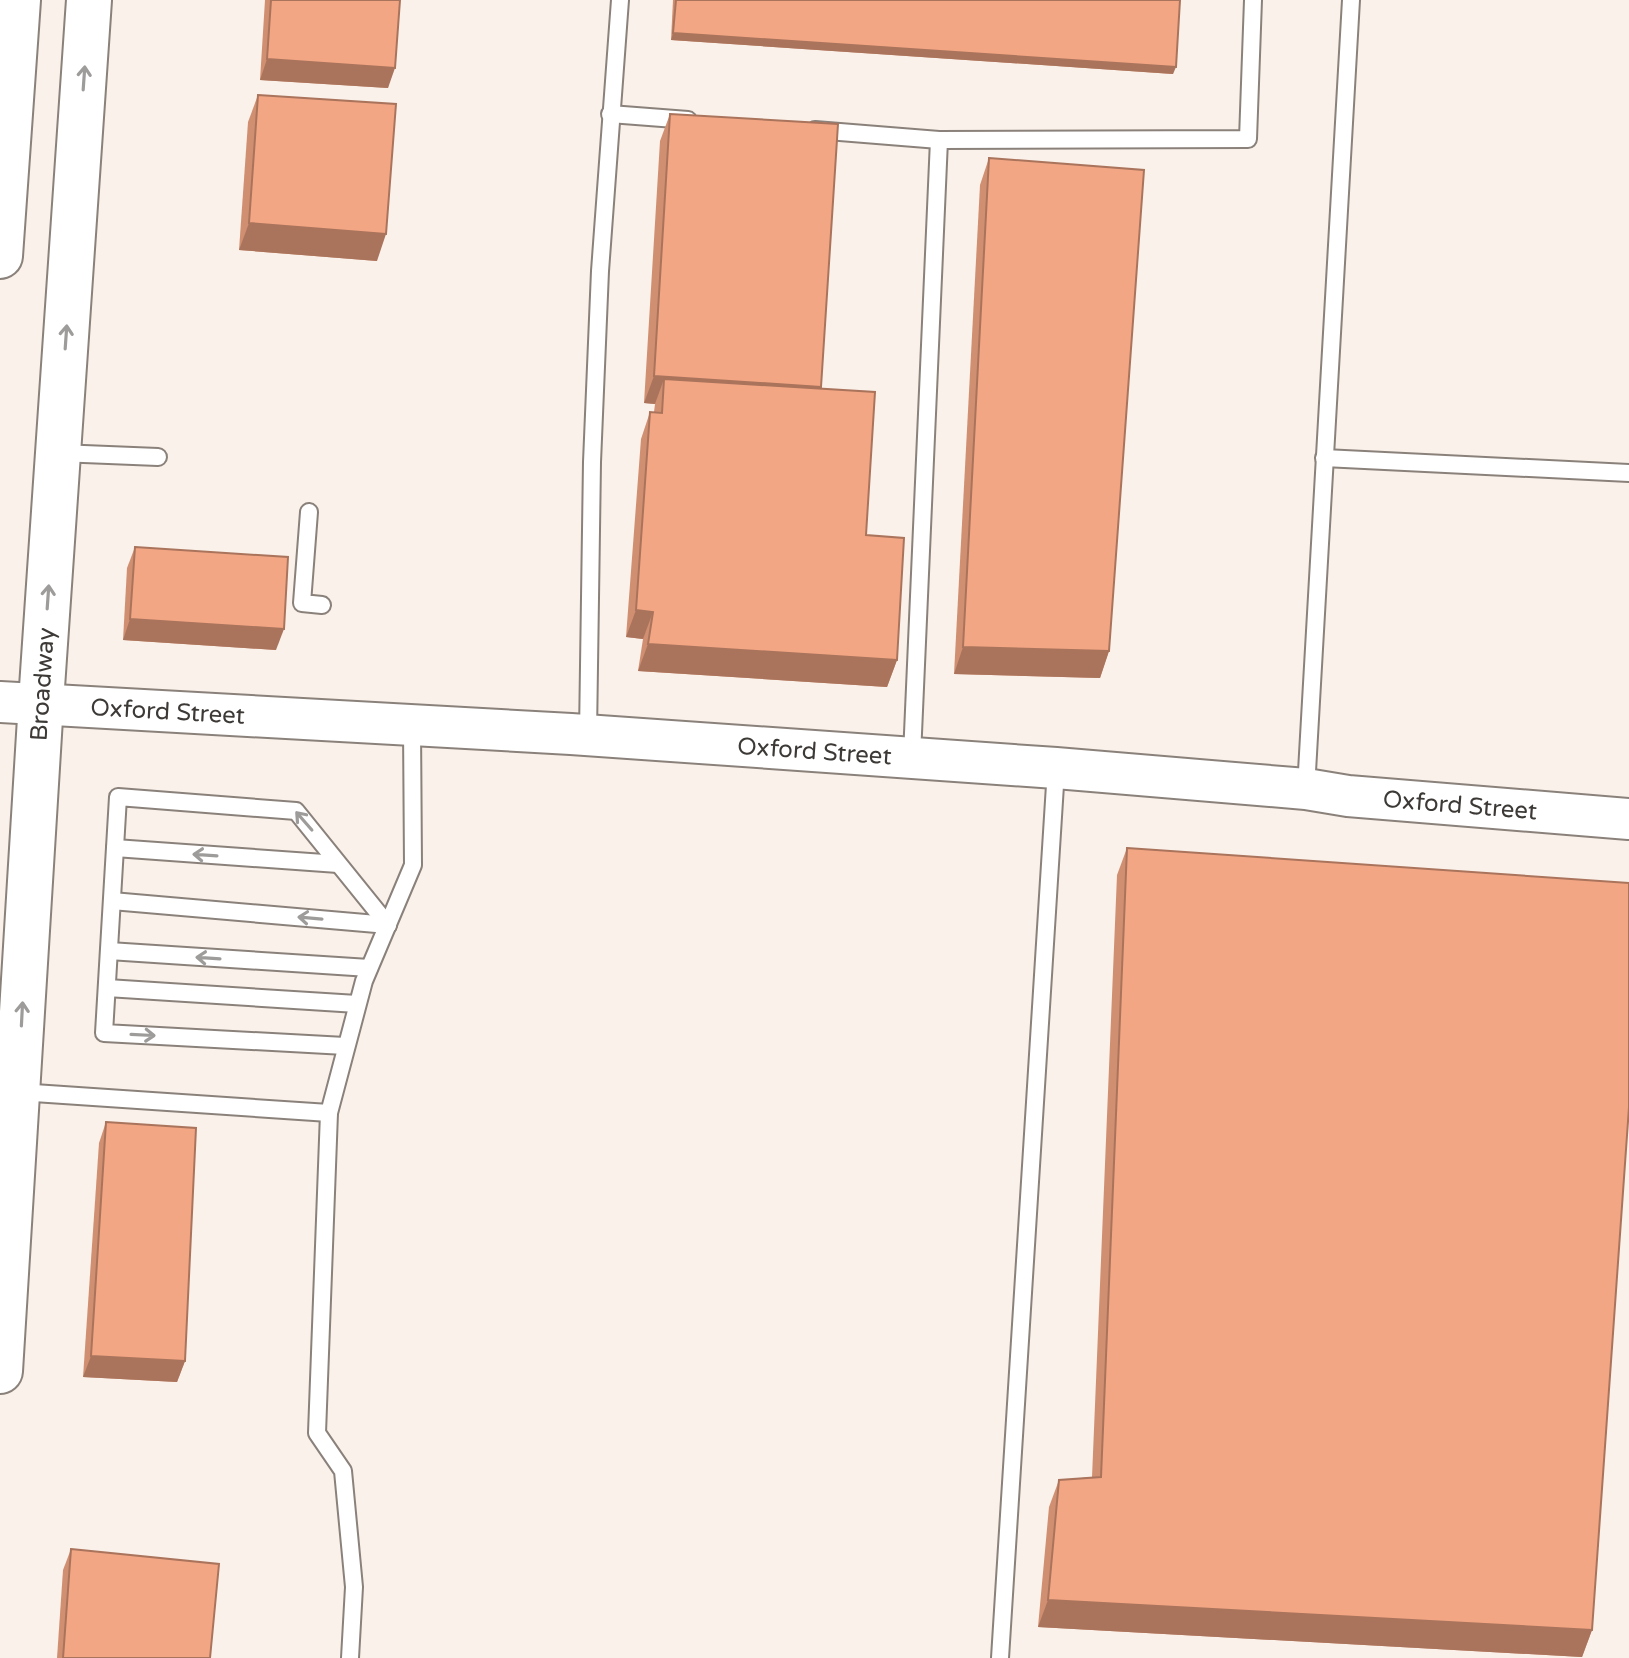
<svg xmlns="http://www.w3.org/2000/svg" width="1629" height="1658" viewBox="0 0 1629 1658" font-family="'Varela Round',sans-serif">
<rect width="100%" height="100%" fill="#faf1ea"/>
<g fill="none" stroke-linecap="round" stroke-linejoin="round">
<defs>
<g id="service">
<path d="M 610,114 L 688,120"/>
<path d="M 815,130 L 939,140 L 1248,139 L 1253,0"/>
<path d="M 59,453 L 158,457"/>
<path d="M 1324,458 L 1629,473"/>
<path d="M 309,512 L 302,603 L 322,605"/>
<path d="M 588,734 L 592,462 L 600,271 L 620,0"/>
<path d="M 912,756 L 939,140"/>
<path d="M 1306,789 L 1351,0"/>
<path d="M 115,848 L 338,864"/>
<path d="M 112,901 L 388,925"/>
<path d="M 109,951 L 369,968"/>
<path d="M 107,988 L 357,1004"/>
<path d="M 345,1046 L 104,1033 L 118,797 L 296,811 L 388,925"/>
<path d="M 19,1092 L 329,1113"/>
<path d="M 350,1658 L 354,1587 L 343,1471 L 317,1433 L 329,1113 L 364,981 L 413,865 L 412,726"/>
<path d="M 1000,1658 L 1056,769"/>
</g>
<g id="tertiary">
<path id="s1" d="M 0,702 L 571,734 L 1056,768 L 1306,789 L 1348,796 L 1629,819"/>
</g>
<g id="primary">
<path d="M 0,256 L 18,0"/>
<path id="s2" d="M 0,1371 L 41,702 L 89,0"/>
</g>
</defs>
<use href="#service" stroke="#8a817b" stroke-width="20"/>
<use href="#tertiary" stroke="#8a817b" stroke-width="44"/>
<use href="#primary" stroke="#8a817b" stroke-width="48"/>
<use href="#service" stroke="#fff" stroke-width="16"/>
<use href="#tertiary" stroke="#fff" stroke-width="40"/>
<use href="#primary" stroke="#fff" stroke-width="44"/>
</g>
<g fill="#d18f72">
<path d="M 265,0 L 400,0 L 388,88 L 260,80 Z"/>
<path d="M 673,0 L 1180,0 L 1173,74 L 671,40 Z"/>
<path d="M 258,95 L 377,261 L 239,250 L 248,122 Z"/>
<path d="M 670,114 L 821,389 L 866,535 L 897,660 L 887,687 L 638,671 L 643,639 L 626,637 L 641,439 L 650,412 L 654,412 L 655,404 L 644,403 L 660,141 Z"/>
<path d="M 989,158 L 1109,651 L 1100,678 L 954,674 L 980,185 Z"/>
<path d="M 135,547 L 276,650 L 123,640 L 127,568 Z"/>
<path d="M 1127,848 L 1592,1630 L 1582,1657 L 1038,1627 L 1049,1507 L 1059,1480 L 1092,1477 L 1117,875 Z"/>
<path d="M 106,1122 L 185,1361 L 177,1382 L 83,1377 L 99,1143 Z"/>
<path d="M 71,1549 L 210,1658 L 57,1658 L 63,1570 Z"/>
</g>
<g fill="#aa745c">
<path d="M 673,33 L 1176,67 L 1173,74 L 671,40 Z"/>
<path d="M 267,59 L 395,68 L 388,88 L 260,80 Z"/>
<path d="M 249,223 L 386,234 L 377,261 L 239,250 Z"/>
<path d="M 654,376 L 821,387 L 812,414 L 664,379 L 655,404 L 644,403 Z"/>
<path d="M 636,610 L 653,612 L 643,639 L 626,637 Z"/>
<path d="M 130,619 L 284,629 L 276,650 L 123,640 Z"/>
<path d="M 648,644 L 897,660 L 887,687 L 638,671 Z"/>
<path d="M 963,647 L 1109,651 L 1100,678 L 954,674 Z"/>
<path d="M 91,1356 L 185,1361 L 177,1382 L 83,1377 Z"/>
<path d="M 1048,1600 L 1592,1630 L 1582,1657 L 1038,1627 Z"/>
</g>
<g fill="#f3a684" stroke="#aa745c" stroke-width="2">
<path d="M 271,0 L 400,0 L 395,68 L 267,59 Z"/>
<path d="M 676,0 L 1180,0 L 1176,67 L 673,33 Z"/>
<path d="M 258,95 L 396,104 L 386,234 L 249,223 Z"/>
<path d="M 670,114 L 838,124 L 821,387 L 654,376 Z"/>
<path d="M 989,158 L 1144,170 L 1109,651 L 963,647 Z"/>
<path d="M 664,379 L 875,392 L 866,535 L 904,538 L 897,660 L 648,644 L 653,612 L 636,610 L 650,412 L 662,413 Z"/>
<path d="M 135,547 L 288,557 L 284,629 L 130,619 Z"/>
<path d="M 1127,848 L 1629,883 L 1629,1107 L 1592,1630 L 1048,1600 L 1059,1480 L 1101,1477 Z"/>
<path d="M 106,1122 L 196,1128 L 185,1361 L 91,1356 Z"/>
<path d="M 71,1549 L 219,1564 L 210,1658 L 63,1658 Z"/>
</g>
<defs><path id="oneway-shaft" d="M-6 0H5M1.5-3L5.5 0L1.5 3" fill="none" stroke-width="1.6" stroke-linecap="round" stroke-linejoin="round" transform="scale(2)"/></defs>
<g stroke="#9e9c9a">
<use href="#oneway-shaft" transform="translate(84 78) rotate(-86)"/>
<use href="#oneway-shaft" transform="translate(66 337) rotate(-86)"/>
<use href="#oneway-shaft" transform="translate(48 597) rotate(-86)"/>
<use href="#oneway-shaft" transform="translate(304 821) rotate(-131)"/>
<use href="#oneway-shaft" transform="translate(205 855) rotate(-176)"/>
<use href="#oneway-shaft" transform="translate(310 918) rotate(-175)"/>
<use href="#oneway-shaft" transform="translate(208 958) rotate(-176)"/>
<use href="#oneway-shaft" transform="translate(22 1014) rotate(-87)"/>
<use href="#oneway-shaft" transform="translate(143 1035) rotate(3)"/>
</g>
<g text-anchor="middle" dominant-baseline="central" stroke-width="6" stroke-linejoin="round" paint-order="stroke">
<g font-size="24" fill="#3c3936" stroke="#faf1ea">
<text stroke="none"><textPath href="#s2" startOffset="688">Broadway</textPath></text>
<text stroke="none"><textPath href="#s1" startOffset="168">Oxford Street</textPath></text>
<text stroke="none"><textPath href="#s1" startOffset="816">Oxford Street</textPath></text>
<text stroke="none"><textPath href="#s1" startOffset="1464">Oxford Street</textPath></text>
</g>
</g>
</svg>
